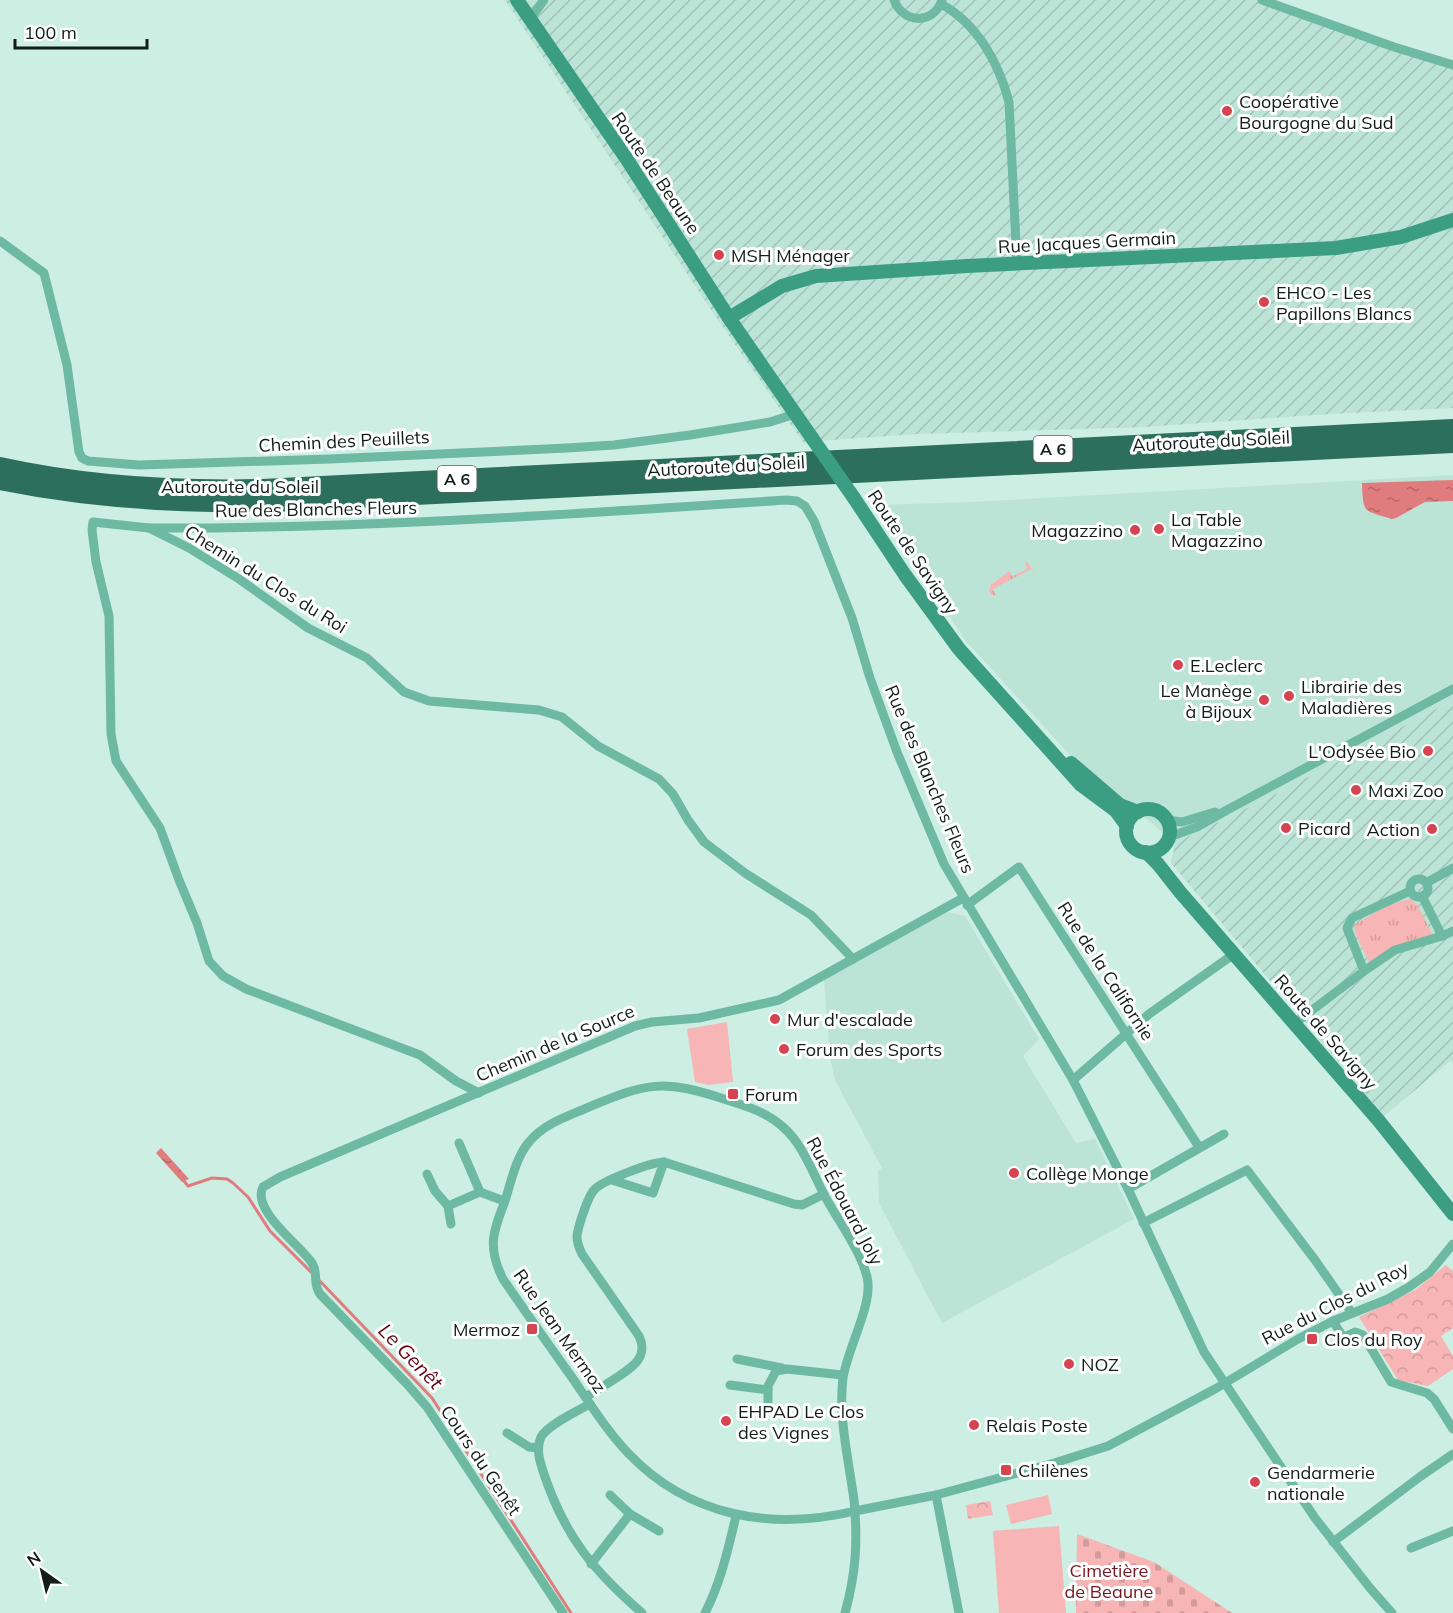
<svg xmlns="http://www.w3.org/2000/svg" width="1453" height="1613" viewBox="0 0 1453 1613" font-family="Mulish,sans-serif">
<defs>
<pattern id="industrial-furrows" width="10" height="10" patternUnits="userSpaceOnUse" patternTransform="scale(1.5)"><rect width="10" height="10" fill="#bbe4d6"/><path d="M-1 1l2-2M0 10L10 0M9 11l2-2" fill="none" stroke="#a0c3b7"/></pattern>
<pattern id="grass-tufts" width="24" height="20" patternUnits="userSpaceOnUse" patternTransform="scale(1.5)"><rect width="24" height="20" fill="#f7b5b5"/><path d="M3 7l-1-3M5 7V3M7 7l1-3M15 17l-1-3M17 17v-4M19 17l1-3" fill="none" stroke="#d39b9b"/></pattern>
<pattern id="cemetery-stones" width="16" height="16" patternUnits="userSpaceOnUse" patternTransform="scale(1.5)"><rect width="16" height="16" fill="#f7b5b5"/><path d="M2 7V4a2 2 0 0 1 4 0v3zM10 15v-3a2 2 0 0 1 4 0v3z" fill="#d39b9b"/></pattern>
<pattern id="park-crowns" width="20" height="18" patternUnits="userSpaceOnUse" patternTransform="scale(1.5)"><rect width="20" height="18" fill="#f7b5b5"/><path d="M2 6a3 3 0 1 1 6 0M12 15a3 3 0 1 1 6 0" fill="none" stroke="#d39b9b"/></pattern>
<pattern id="water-ripples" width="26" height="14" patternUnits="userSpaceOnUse" patternTransform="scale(1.5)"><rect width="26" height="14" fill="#e17c7e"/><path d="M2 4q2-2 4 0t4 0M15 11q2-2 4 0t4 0" fill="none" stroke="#b56566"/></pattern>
</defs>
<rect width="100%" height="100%" fill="#cdeee2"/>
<g fill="#bbe4d6">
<path d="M 1453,475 L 1453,700 L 1276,794 L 1175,843 L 1070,755 L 965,640 L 877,505 L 973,502 Z"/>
<path d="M 947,912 L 965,916 L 1039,1039 L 1023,1056 L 1076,1143 L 1095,1139 L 1134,1219 L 942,1323 L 879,1203 L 878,1171 L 882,1168 L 835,1080 L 830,1058 L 824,980 Z"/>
</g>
<g fill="url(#industrial-furrows)">
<path d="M 505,0 L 1273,0 L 1345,27 L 1453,62 L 1453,408 L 1329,414 L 1145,427 L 917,434 L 803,442 L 718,320 Z"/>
<path d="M 1453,700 L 1453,1063 L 1450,1061 L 1384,1116 L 1171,863 L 1175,843 L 1276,794 Z"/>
</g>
<g fill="url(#grass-tufts)">
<path d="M 1025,562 L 1028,563 L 1035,574 L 1031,569 L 993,589 L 996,595 L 991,595 L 989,591 L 991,585 L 1009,571 L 1013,576 L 1027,569 Z"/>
<path d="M 1411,899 L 1418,906 L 1433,936 L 1369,962 L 1356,935 L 1354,926 C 1369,914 1393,902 1411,899 Z"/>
</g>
<path fill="url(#cemetery-stones)" d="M 1077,1534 L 1154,1562 L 1232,1613 L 1076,1613 Z"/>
<g fill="url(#park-crowns)">
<path d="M 1446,1265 L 1453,1271 L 1453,1328 L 1441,1336 L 1453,1356 L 1453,1369 L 1428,1386 L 1398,1380 L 1359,1317 L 1415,1290 Z"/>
<path d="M 990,1501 L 993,1515 L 968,1519 L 966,1505 Z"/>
</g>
<g fill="#f7b5b5">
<path d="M 727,1022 L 733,1082 L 708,1085 L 695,1082 L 687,1029 Z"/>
<path d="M 1048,1495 L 1052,1514 L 1011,1524 L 1006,1505 Z"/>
<path d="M 1059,1526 L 1066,1613 L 999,1613 L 993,1531 Z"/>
</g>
<g fill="url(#water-ripples)">
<path d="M 1453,480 L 1453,501 L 1425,502 L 1396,518 L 1392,519 C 1364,510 1363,515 1362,483 Z"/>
<path d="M 161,1148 L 189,1179 L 182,1182 L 156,1153 Z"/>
</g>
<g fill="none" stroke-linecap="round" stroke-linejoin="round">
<g stroke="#e17c7e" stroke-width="3">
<path d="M 184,1181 L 188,1186 L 212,1178 L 227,1179 L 233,1183 L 248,1197 L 270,1231 L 313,1274"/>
<path d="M 317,1278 L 432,1398 L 571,1613"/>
</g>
<g stroke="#6eb9a1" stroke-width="9">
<path d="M 894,0 C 903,24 934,25 942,0"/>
<path d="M 1262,0 L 1394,47 L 1453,65"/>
<path d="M 941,4 C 978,24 999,64 1009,102 L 1017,264"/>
<path d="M 530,19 L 544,0"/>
<path d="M 0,241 L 44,273 L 67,365 L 79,452 L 82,458 L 88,461 L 139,465 L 330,459 L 567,448 L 614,445 L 690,435 L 770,422 L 795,414"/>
<path d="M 149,528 C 362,529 574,514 786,500 L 797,501 L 805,506 L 814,521 L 852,618 L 870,678 L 897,752 L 944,864 L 1073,1080 L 1128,1189 L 1204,1352 L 1315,1518 L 1370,1588 L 1392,1613"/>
<path d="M 1167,820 L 1182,822 L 1215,812"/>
<path d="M 1169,837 L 1197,827 L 1227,810 L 1453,689"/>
<circle cx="1419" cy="888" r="9"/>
<path d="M 1426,883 L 1453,868"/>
<path d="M 1422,896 L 1442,936"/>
<path d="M 967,905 L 1019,867 L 1199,1147"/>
<path d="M 1364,971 L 1395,950 L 1442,936 L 1453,931"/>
<path d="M 1295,1023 L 1364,971 L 1347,928 L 1352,918 L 1410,891"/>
<path d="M 1073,1080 L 1149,1014 L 1234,954"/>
<path d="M 479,1093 L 456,1081 L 420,1055 L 246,989 L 223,976 L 209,961 L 197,923 L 179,880 L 160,828 L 116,761 L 111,734 L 109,616 L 96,562 L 92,530 L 93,522 L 149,528 L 189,548 L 239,579 L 308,628 L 367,658 L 404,692 L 429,701 L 539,710 L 562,717 L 598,746 L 659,779 L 673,794 L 688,820 L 704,842 L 745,873 L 811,915 L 853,959"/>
<path d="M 459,1143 L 480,1192 L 504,1201"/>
<path d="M 427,1174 L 435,1191 L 448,1206 L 451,1224"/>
<path d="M 612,1180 L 653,1193 L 664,1162"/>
<path d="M 1128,1189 L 1224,1134"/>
<path d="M 448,1206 L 480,1192"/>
<path d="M 1143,1223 L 1247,1170 L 1315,1260 L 1352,1313"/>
<path d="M 1333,1321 L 1341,1334 L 1344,1337 L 1355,1332 L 1363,1335 L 1391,1382 L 1427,1393 L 1434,1399 L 1453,1429"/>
<path d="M 737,1359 L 782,1368"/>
<path d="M 730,1385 L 768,1390"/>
<path d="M 586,1397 C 598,1389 631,1371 638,1360 C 643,1353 643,1344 639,1336 L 582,1254 C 579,1248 577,1243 577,1236 C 578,1227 588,1195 595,1189 C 604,1180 652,1162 664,1162 L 794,1204 L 802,1205 L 824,1194"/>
<path d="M 590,1404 C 577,1411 548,1425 541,1437 C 535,1450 541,1465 545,1477 C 566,1538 594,1571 642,1613"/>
<path d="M 768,1409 L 768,1386 L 776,1371 L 787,1369 L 843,1375"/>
<path d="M 507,1433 L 529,1447 L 538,1448"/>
<path d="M 610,1495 L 630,1514 L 659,1531"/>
<path d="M 936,1495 L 959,1613"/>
<path d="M 1333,1542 L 1421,1476 L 1453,1454"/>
<path d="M 1411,1548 L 1453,1531"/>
<path d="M 591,1564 L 630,1514"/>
<path d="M 563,1613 L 427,1407 L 407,1384 L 320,1294 C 312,1283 319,1274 312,1263 C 300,1245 251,1210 263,1187 L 280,1177 L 635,1026 L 652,1022 L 699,1018 L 779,1000 L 963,898"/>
<path d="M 705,1613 C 721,1582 728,1549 736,1516"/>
<path d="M 845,1613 C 856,1573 858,1541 854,1500 C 849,1462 838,1416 843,1378 C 847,1349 874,1303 867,1277 C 861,1252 840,1223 827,1200 C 814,1177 804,1145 783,1127 C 768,1113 749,1107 730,1101 C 662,1078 648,1082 582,1110 C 563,1118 543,1125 529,1142 C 516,1157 511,1182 505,1201 C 493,1232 487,1247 503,1279 C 525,1311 548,1344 571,1376 C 589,1402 606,1430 628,1453 C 689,1517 772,1531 855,1511 L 936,1495 L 1051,1464 L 1108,1446 L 1215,1389 L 1298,1339 L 1333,1321 L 1388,1299 L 1409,1287 L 1430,1272 L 1453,1244"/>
</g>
<g stroke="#3b9d82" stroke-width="14">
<path d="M 517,0 L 626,158 L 729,318 L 812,438"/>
<path d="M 729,318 L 782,286 L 816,276 L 967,266 L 1336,248 L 1401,237 L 1453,220"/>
<path d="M 854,498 L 905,575 L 959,649 L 1081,785 L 1116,811 L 1127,826"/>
<path d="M 1071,763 L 1120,805 L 1138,812"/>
<circle cx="1148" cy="831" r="22"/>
<path d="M 1146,852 L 1158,864 L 1180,892 L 1379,1121 L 1453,1214"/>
</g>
<g stroke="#2d6f5d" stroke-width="18">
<path d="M 0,466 C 86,485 174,490 262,488 L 1453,428"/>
<path d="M 0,481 C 93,500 182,505 276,503 L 1453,444"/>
</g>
<path stroke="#3b9d82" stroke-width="14" d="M 812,438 L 854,498"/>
</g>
<g fill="#d54451" stroke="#fff" stroke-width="2">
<circle cx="1227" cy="111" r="6"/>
<circle cx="719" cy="255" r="6"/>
<circle cx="1264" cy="302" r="6"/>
<circle cx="1159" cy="529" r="6"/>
<circle cx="1135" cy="530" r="6"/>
<circle cx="1178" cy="665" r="6"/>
<circle cx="1289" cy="696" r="6"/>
<circle cx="1264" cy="700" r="6"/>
<circle cx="1428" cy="751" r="6"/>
<circle cx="1356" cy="790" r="6"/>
<circle cx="1286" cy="828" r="6"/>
<circle cx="1432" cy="829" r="6"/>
<circle cx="775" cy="1019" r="6"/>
<circle cx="784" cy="1049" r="6"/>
<rect x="727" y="1088" width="12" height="12" rx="3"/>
<circle cx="1014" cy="1173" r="6"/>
<rect x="526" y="1323" width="12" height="12" rx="3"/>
<rect x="1306" y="1333" width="12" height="12" rx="3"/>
<circle cx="1069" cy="1364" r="6"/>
<circle cx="726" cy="1421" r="6"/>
<circle cx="974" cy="1425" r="6"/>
<rect x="1000" y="1464" width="12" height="12" rx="3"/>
<circle cx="1255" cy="1482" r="6"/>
</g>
<g text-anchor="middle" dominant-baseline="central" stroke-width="6" stroke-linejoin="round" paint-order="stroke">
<g fill="#fff" stroke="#58615e" stroke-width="1.5">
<rect x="1033.5" y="436" width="39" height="26" rx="4.5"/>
<rect x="437.5" y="466" width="39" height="26" rx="4.5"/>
</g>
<g font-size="16" font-weight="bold" fill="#111d19">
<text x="1053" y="449">A 6</text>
<text x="457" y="479">A 6</text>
</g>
<g font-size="18" fill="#111d19" stroke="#fff" text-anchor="start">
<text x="1239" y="101">Coopérative<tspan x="1239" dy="21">Bourgogne du Sud</tspan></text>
<text x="731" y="255">MSH Ménager</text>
<text x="1276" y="292">EHCO - Les<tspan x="1276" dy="21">Papillons Blancs</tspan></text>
<text x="1171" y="519">La Table<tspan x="1171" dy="21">Magazzino</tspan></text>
<text x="1123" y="530" text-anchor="end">Magazzino</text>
<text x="1190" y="665">E.Leclerc</text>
<text x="1301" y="686">Librairie des<tspan x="1301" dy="21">Maladières</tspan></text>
<text x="1252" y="690" text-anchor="end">Le Manège<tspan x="1252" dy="21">à Bijoux</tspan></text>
<text x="1416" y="751" text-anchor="end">L'Odysée Bio</text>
<text x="1368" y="790">Maxi Zoo</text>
<text x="1298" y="828">Picard</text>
<text x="1420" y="829" text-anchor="end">Action</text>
<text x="787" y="1019">Mur d'escalade</text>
<text x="796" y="1049">Forum des Sports</text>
<text x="745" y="1094">Forum</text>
<text x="1026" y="1173">Collège Monge</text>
<text x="520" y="1329" text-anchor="end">Mermoz</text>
<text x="1324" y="1339">Clos du Roy</text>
<text x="1081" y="1364">NOZ</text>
<text x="738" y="1411">EHPAD Le Clos<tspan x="738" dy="21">des Vignes</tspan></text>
<text x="986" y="1425">Relais Poste</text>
<text x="1018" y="1470">Chilènes</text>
<text x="1267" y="1472">Gendarmerie<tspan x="1267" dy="21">nationale</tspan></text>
</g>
<g font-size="18" fill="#111d19" stroke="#fff">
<text transform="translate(656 173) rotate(56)">Route de Beaune</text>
<text transform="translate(1087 242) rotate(-3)">Rue Jacques Germain</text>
<text transform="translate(344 441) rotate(-3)">Chemin des Peuillets</text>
<text transform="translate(1211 441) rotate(-3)">Autoroute du Soleil</text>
<text transform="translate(726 466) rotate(-3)">Autoroute du Soleil</text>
<text x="240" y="486">Autoroute du Soleil</text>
<text transform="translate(316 509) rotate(-1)">Rue des Blanches Fleurs</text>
<text transform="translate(913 552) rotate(56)">Route de Savigny</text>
<text transform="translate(266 579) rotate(32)">Chemin du Clos du Roi</text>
<text transform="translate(930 779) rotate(67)">Rue des Blanches Fleurs</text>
<text transform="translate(1106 971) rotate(57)">Rue de la Californie</text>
<text transform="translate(1326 1032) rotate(49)">Route de Savigny</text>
<text transform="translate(555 1043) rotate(-23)">Chemin de la Source</text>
<text transform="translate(845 1201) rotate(62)">Rue Édouard Joly</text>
<text transform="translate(1335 1303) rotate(-27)">Rue du Clos du Roy</text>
<text transform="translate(560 1331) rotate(55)">Rue Jean Mermoz</text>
<text transform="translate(481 1460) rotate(56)">Cours du Genêt</text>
</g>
<g font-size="18" fill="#711722" stroke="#fff">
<text x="1109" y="1570">Cimetière<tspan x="1109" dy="21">de Beaune</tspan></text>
</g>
<g font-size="20" font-style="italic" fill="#630517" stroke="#fff">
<text transform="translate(411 1356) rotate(46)">Le Genêt</text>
</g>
</g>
<g transform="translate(42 1571) rotate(326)" stroke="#ffffff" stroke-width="4.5" paint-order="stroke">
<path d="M0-4.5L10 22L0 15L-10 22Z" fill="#111d19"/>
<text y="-9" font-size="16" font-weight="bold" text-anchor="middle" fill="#111d19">N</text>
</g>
<path d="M15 39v9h132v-9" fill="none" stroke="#111d19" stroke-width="3"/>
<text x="24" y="39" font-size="18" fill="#111d19" stroke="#ffffff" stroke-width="4.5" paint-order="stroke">100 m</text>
</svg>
